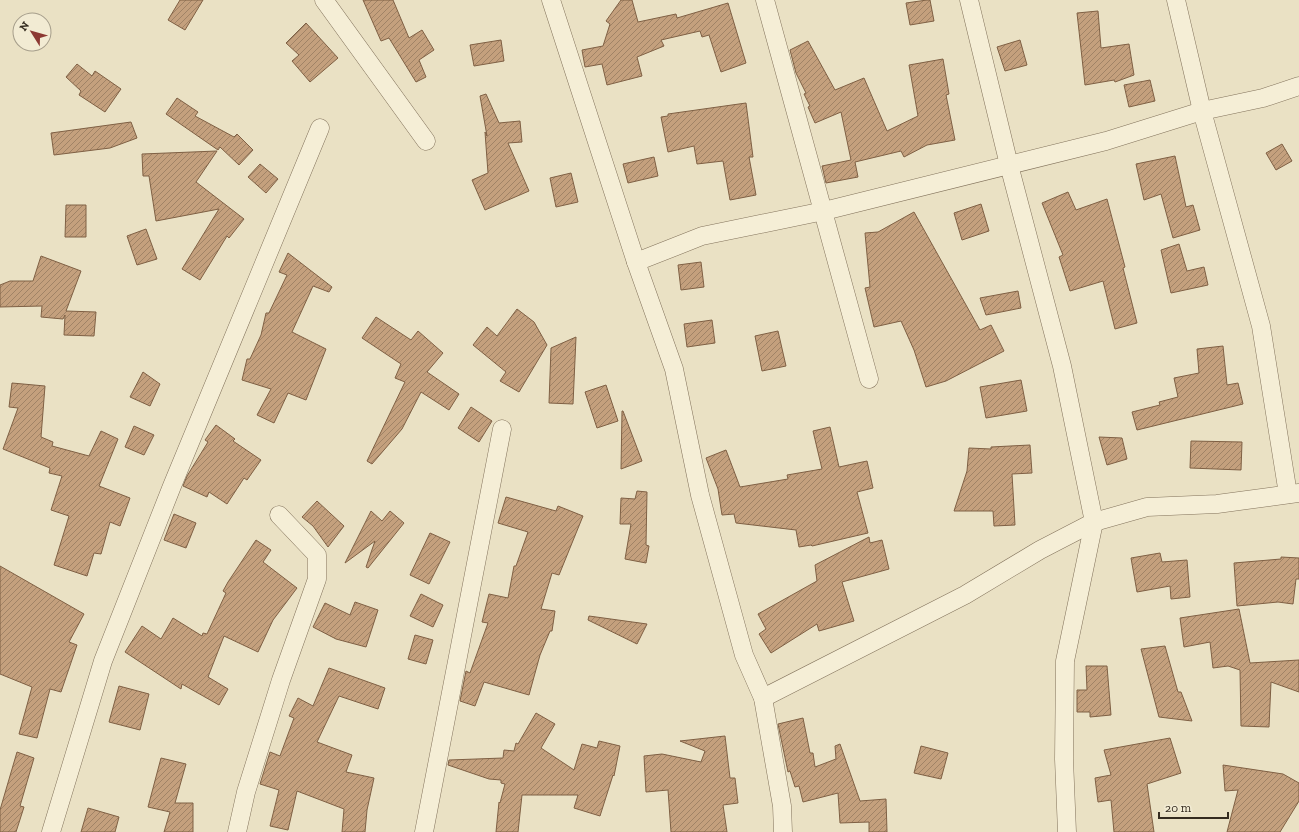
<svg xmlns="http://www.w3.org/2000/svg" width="1299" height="832" viewBox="0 0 1299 832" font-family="'Zilla Slab',serif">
<defs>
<pattern id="building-hatch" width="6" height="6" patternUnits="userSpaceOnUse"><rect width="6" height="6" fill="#c4a07d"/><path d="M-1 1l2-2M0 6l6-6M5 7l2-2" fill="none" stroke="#a08366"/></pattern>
</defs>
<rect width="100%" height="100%" fill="#eae1c4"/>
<g fill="url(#building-hatch)" stroke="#7f6044">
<path d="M 180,0 L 203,0 L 185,30 L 168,20 Z"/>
<path d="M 363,0 L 393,0 L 409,38 L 422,30 L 434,50 L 419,60 L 426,77 L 416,82 L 389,38 L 381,41 Z"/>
<path d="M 621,0 L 632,0 L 638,22 L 676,14 L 677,18 L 728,3 L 746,63 L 721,72 L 709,35 L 702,37 L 700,31 L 661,40 L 664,46 L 637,57 L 642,76 L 607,85 L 602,64 L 585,67 L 582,50 L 603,46 L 610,24 L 606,21 Z"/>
<path d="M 927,0 L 930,0 L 934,21 L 910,25 L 906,3 Z"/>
<path d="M 1098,11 L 1101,48 L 1129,44 L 1134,75 L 1115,82 L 1114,80 L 1085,85 L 1077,13 Z"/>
<path d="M 306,23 L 338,58 L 310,82 L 292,61 L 299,55 L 286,43 Z"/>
<path d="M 501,40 L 504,61 L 474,66 L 470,45 Z"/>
<path d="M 1020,40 L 1027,65 L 1005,71 L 997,47 Z"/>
<path d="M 808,41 L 835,90 L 864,78 L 887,131 L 918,116 L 909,65 L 943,59 L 949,94 L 946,95 L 955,140 L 927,145 L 904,157 L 901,151 L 855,162 L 858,177 L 826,183 L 822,166 L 851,160 L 841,112 L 815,123 L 808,107 L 810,106 L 804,94 L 806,93 L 796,73 L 790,50 Z"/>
<path d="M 77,64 L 92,76 L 95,71 L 121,89 L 105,112 L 79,95 L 81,91 L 66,77 Z"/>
<path d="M 1150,80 L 1155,101 L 1129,107 L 1124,85 Z"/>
<path d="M 486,94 L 499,123 L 520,121 L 522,142 L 508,143 L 529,191 L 485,210 L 472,180 L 488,173 L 485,132 L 487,136 L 480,96 Z"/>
<path d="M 177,98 L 198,112 L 195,116 L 234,137 L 237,134 L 253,150 L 239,165 L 220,147 L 218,150 L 166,114 Z"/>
<path d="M 746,103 L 753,157 L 749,157 L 756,195 L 730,200 L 723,161 L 697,164 L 694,146 L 668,152 L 661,117 L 668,116 L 668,114 Z"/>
<path d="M 131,122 L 137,138 L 110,148 L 54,155 L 51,133 Z"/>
<path d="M 1282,144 L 1292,161 L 1276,170 L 1266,153 Z"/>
<path d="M 217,151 L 196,182 L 244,219 L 229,238 L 227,236 L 200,280 L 182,269 L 219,209 L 156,221 L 149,176 L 143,176 L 142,154 Z"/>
<path d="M 1175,156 L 1186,207 L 1193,205 L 1200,230 L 1173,238 L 1161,194 L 1144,200 L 1136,164 Z"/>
<path d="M 654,157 L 658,176 L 628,183 L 623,164 Z"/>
<path d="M 260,164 L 278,179 L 266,193 L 248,177 Z"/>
<path d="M 571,173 L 578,202 L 556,207 L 550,178 Z"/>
<path d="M 1068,192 L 1076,210 L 1107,199 L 1125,267 L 1123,268 L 1137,323 L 1115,329 L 1103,281 L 1070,291 L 1059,257 L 1063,255 L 1042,203 Z"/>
<path d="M 981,204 L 989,231 L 962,240 L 954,213 Z"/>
<path d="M 66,205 L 86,205 L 86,237 L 65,237 Z"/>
<path d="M 914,212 L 980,330 L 991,325 L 1004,351 L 946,381 L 926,387 L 914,350 L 901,321 L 874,327 L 865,288 L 870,287 L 865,233 L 878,232 Z"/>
<path d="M 146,229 L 157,259 L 137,265 L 127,236 Z"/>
<path d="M 1179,244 L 1187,271 L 1204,267 L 1208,285 L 1171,293 L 1161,250 Z"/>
<path d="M 288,253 L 332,287 L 329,292 L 313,286 L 292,332 L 326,349 L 306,400 L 288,393 L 274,423 L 257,415 L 271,389 L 242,380 L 247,359 L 250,359 L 261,335 L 266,313 L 269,313 L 287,275 L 279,272 Z"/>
<path d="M 41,256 L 81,271 L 66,311 L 96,312 L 94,336 L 64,335 L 65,315 L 63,319 L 41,317 L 42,306 L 0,307 L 0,285 L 10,281 L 33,281 Z"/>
<path d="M 701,262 L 704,287 L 681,290 L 678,265 Z"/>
<path d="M 1018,291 L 1021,308 L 986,315 L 980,298 Z"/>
<path d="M 517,309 L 534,322 L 547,345 L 519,392 L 500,381 L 506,372 L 473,345 L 487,327 L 497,336 Z"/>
<path d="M 376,317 L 411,340 L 418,331 L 443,353 L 427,372 L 459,394 L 449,410 L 421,392 L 402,429 L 372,464 L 367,461 L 405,382 L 395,378 L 401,364 L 362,338 Z"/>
<path d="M 712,320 L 715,343 L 687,347 L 684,324 Z"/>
<path d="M 778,331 L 786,366 L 762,371 L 755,336 Z"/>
<path d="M 576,337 L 573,404 L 549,403 L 551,348 Z"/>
<path d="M 1223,346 L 1227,385 L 1238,383 L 1243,404 L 1137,430 L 1132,412 L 1160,405 L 1159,402 L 1178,397 L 1174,378 L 1199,373 L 1197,349 Z"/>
<path d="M 143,372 L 160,384 L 150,406 L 130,397 Z"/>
<path d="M 1021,380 L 1027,411 L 986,418 L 980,387 Z"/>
<path d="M 12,383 L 45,386 L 41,437 L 53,442 L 52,446 L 89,456 L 101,431 L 118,439 L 99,486 L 130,498 L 120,526 L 110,522 L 101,554 L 94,553 L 87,576 L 54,565 L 69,516 L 51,510 L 62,476 L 49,473 L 50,468 L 3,449 L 18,408 L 9,407 Z"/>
<path d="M 606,385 L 618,421 L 597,428 L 585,392 Z"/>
<path d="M 471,407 L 492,421 L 479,442 L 458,428 Z"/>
<path d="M 622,411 L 623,411 L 642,461 L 621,469 Z"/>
<path d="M 216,425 L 235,439 L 233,441 L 261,460 L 247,480 L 244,478 L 227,504 L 209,492 L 207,497 L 183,486 L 187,476 L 208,442 L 205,440 Z"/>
<path d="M 134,426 L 154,435 L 144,455 L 125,447 Z"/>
<path d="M 830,427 L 839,467 L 867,461 L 873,488 L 857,492 L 868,533 L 812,546 L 811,545 L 799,547 L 796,530 L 736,523 L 734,514 L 722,515 L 718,489 L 706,458 L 726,450 L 740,487 L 788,479 L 787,475 L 822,469 L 813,431 Z"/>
<path d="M 1099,437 L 1122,438 L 1127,459 L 1107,465 Z"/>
<path d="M 1191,441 L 1242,442 L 1241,470 L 1190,468 Z"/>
<path d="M 1030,445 L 1032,473 L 1012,474 L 1015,525 L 994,526 L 993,511 L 954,511 L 967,471 L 969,448 L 991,449 L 991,447 Z"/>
<path d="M 637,491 L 647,492 L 646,545 L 649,546 L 646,563 L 625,559 L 631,524 L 620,524 L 621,498 L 635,499 Z"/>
<path d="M 506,497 L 556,511 L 558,506 L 583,516 L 559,575 L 552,573 L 541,609 L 555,611 L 552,631 L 550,631 L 540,655 L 529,695 L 484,682 L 475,706 L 460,701 L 466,671 L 470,673 L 488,623 L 482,622 L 489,594 L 508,598 L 514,566 L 516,566 L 528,532 L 498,523 Z"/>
<path d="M 317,501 L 344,526 L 328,547 L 313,526 L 302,517 Z"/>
<path d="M 371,511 L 382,521 L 390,511 L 404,523 L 368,568 L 366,567 L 375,541 L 345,563 Z"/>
<path d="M 174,514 L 196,523 L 186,548 L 164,540 Z"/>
<path d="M 430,533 L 450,542 L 429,584 L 410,575 Z"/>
<path d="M 869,537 L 870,543 L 882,540 L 889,569 L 842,582 L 854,621 L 819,631 L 817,624 L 771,653 L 759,634 L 766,629 L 758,614 L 817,581 L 815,565 Z"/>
<path d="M 256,540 L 271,550 L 263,562 L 297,588 L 273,620 L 258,652 L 224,636 L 208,677 L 228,689 L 219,705 L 182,684 L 181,689 L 125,652 L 142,626 L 161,639 L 173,618 L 202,636 L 203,633 L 207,634 L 226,593 L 223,591 L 228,582 Z"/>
<path d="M 1160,553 L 1162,562 L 1187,560 L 1190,597 L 1171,599 L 1170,586 L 1137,592 L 1131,558 Z"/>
<path d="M 1281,557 L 1299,558 L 1299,579 L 1296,579 L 1293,604 L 1278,602 L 1237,606 L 1234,563 L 1281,559 Z"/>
<path d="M 0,566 L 84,614 L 69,642 L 77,645 L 61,692 L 50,689 L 37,738 L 19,734 L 32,687 L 0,674 Z"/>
<path d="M 421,594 L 443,605 L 433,627 L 410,616 Z"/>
<path d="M 355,602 L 378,610 L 366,647 L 336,639 L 313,627 L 325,603 L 350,615 Z"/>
<path d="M 1239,609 L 1250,663 L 1299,660 L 1299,692 L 1271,682 L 1269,727 L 1241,726 L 1240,670 L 1228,666 L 1213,668 L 1210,642 L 1184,647 L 1180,618 Z"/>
<path d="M 589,616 L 647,624 L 637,644 L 588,620 Z"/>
<path d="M 415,635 L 433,640 L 426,664 L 408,659 Z"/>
<path d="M 1165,646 L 1178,692 L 1181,692 L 1192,721 L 1159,717 L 1141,649 Z"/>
<path d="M 1086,666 L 1107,666 L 1111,715 L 1090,717 L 1090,712 L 1077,712 L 1077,690 L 1087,690 Z"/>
<path d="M 329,668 L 385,688 L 378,709 L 339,696 L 317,742 L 352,755 L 346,772 L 374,778 L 367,810 L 365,832 L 342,832 L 344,809 L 297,791 L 288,830 L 270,826 L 279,790 L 260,784 L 270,752 L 280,756 L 294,718 L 289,716 L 298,698 L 313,706 Z"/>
<path d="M 119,686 L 149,694 L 140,730 L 109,722 Z"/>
<path d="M 536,713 L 555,724 L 541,748 L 574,770 L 582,744 L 597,748 L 599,741 L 620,746 L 614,776 L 613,775 L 600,816 L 574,808 L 578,795 L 522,795 L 518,832 L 496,832 L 499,802 L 500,803 L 505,784 L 501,783 L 501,780 L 489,779 L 448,765 L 449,760 L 503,758 L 504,750 L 514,751 L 516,743 L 518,744 Z"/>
<path d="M 803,718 L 810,753 L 813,753 L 815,767 L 836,759 L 835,746 L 840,744 L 860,801 L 886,799 L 887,832 L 869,832 L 869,822 L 840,823 L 838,793 L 803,802 L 799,786 L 795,787 L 790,771 L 788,772 L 778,724 Z"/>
<path d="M 725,736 L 730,778 L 735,778 L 738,803 L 723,805 L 727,832 L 671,832 L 668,790 L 646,792 L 644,756 L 662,754 L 701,762 L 705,751 L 680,741 Z"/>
<path d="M 1170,738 L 1181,773 L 1147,784 L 1154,832 L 1114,832 L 1111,800 L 1098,802 L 1095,778 L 1111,775 L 1104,750 Z"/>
<path d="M 921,746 L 948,753 L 941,779 L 914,773 Z"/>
<path d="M 17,752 L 34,758 L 20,806 L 24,807 L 16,832 L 0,832 L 0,810 Z"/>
<path d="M 161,758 L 186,764 L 175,803 L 193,803 L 193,832 L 164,832 L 170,812 L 148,807 Z"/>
<path d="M 1223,765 L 1283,774 L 1299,783 L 1299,801 L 1280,832 L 1227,832 L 1238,790 L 1225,791 Z"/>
<path d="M 88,808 L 119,817 L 115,832 L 81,832 Z"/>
</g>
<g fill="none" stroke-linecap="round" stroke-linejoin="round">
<defs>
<g id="minor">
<path d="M 324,0 L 426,141"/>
<path d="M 551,0 L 636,262 L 702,236 L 824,211 L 1106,141 L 1202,111 L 1263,98 L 1299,86"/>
<path d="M 765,0 L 869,379"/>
<path d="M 969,0 L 1009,165 L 1062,366 L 1094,522 L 1065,661 L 1064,759 L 1067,832"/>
<path d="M 1176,0 L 1202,111 L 1261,326 L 1288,494"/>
<path d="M 636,262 L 674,369 L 700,495 L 744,655 L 763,698 L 782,806 L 783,832"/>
<path d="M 763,698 L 965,595 L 1040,550 L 1094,522 L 1147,507 L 1217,504 L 1299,493"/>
<path d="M 51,832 L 103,661 L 172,486 L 320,128"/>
<path d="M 237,832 L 246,792 L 281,680 L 317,579 L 317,555 L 279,515"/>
<path d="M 424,832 L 502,429"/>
</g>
</defs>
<use href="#minor" stroke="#83735c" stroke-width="19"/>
<use href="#minor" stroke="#f5eed6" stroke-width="18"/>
</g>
<g transform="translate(32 32) rotate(307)"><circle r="19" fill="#f2ebd3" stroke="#a69e8b"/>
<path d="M0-3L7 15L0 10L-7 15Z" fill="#8c3832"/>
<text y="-6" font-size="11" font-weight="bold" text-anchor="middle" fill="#342b1f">N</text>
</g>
<path d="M1159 812v6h69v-6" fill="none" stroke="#342b1f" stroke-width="2"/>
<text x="1165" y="812" font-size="12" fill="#342b1f" stroke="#f2ebd3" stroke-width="3" paint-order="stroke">20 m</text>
</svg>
